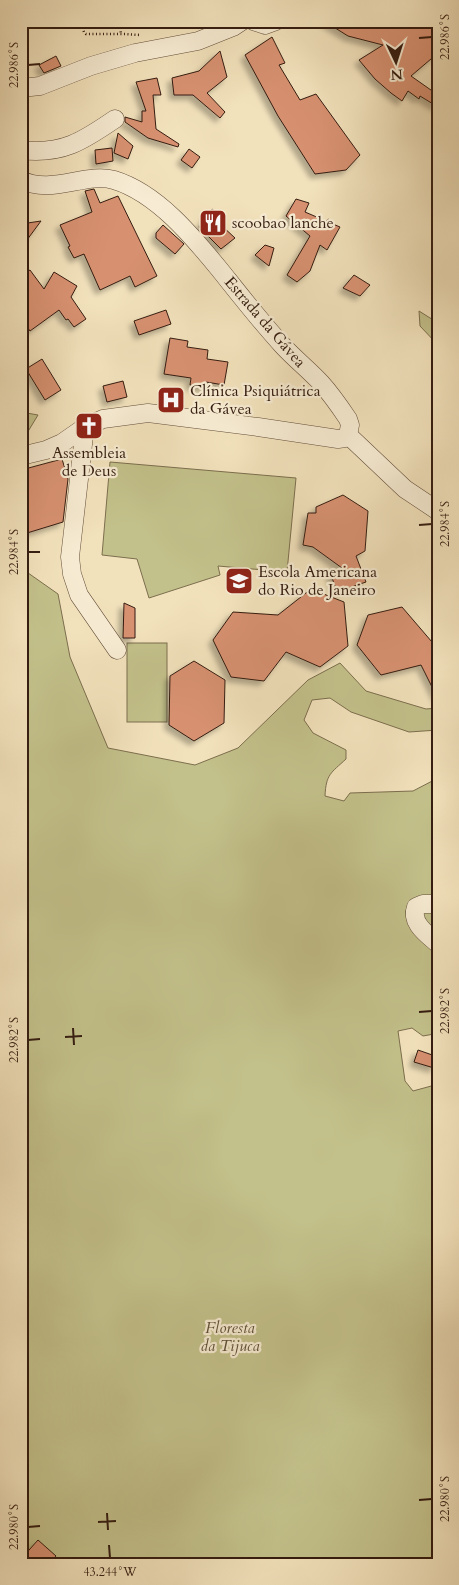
<svg xmlns="http://www.w3.org/2000/svg" width="459" height="1585" viewBox="0 0 459 1585" font-family="Cardo,serif">
<defs>
<filter id="shadow"><feDropShadow dx="-4.5" dy="4.5" stdDeviation="2.5" flood-color="#0004"/></filter>
</defs>
<rect width="100%" height="100%" fill="#f2e2bc"/>
<filter id="stains"><feTurbulence type="fractalNoise" baseFrequency=".004" numOctaves="4"/><feColorMatrix values="0 0 0 0 .2 0 0 0 0 .09 0 0 0 0 .02 0 0 0 .5 -.17"/></filter>
<radialGradient id="worn" r=".72"><stop offset=".6" stop-color="#630" stop-opacity="0"/><stop offset="1" stop-color="#630" stop-opacity=".3"/></radialGradient>
<g fill="#c3c18b" stroke="#7c6e4e">
<path d="M 419,311 L 438,323 L 438,345 L 420,326 Z"/>
<path d="M 21,412 L 38,415 L 21,443 Z"/>
<path d="M 110,462 L 296,478 L 287,572 L 218,566 L 220,575 L 149,598 L 137,559 L 102,555 Z"/>
<path d="M 21,568 L 58,594 L 70,657 L 108,748 L 195,765 L 238,748 L 308,680 L 340,663 L 366,691 L 426,709 L 438,708 L 438,730 L 409,732 L 351,712 L 330,698 L 312,700 L 304,720 L 313,733 L 346,750 L 346,759 C 331,773 326,774 325,796 L 344,801 L 350,793 L 413,791 L 438,778 L 438,1029 L 434,1034 L 423,1036 L 412,1028 L 398,1031 L 405,1081 L 413,1091 L 435,1085 L 438,1086 L 438,1564 L 21,1564 Z"/>
<rect x="127" y="643" width="40" height="79"/>
</g>
<g fill="#d79171" stroke="#341c10" filter="url(#shadow)">
<path d="M 324,21 L 434,21 L 438,28 L 438,53 L 411,76 L 438,95 L 438,107 L 420,96 L 419,99 L 408,91 L 402,101 L 391,93 L 375,79 L 359,60 L 383,45 L 348,36 Z"/>
<path d="M 272,37 L 285,63 L 279,65 L 300,100 L 316,94 L 360,155 L 346,170 L 315,174 L 278,116 L 245,55 Z"/>
<path d="M 220,51 L 227,77 L 207,93 L 225,112 L 220,118 L 193,95 L 174,95 L 172,78 L 199,71 Z"/>
<path d="M 56,56 L 61,66 L 44,73 L 39,65 Z"/>
<path d="M 157,78 L 161,95 L 153,95 L 156,129 L 179,144 L 178,147 L 148,138 L 125,122 L 125,117 L 142,122 L 142,111 L 146,111 L 136,82 Z"/>
<path d="M 118,133 L 133,146 L 128,159 L 114,153 Z"/>
<path d="M 112,148 L 113,161 L 96,164 L 95,150 Z"/>
<path d="M 189,149 L 200,157 L 192,168 L 181,160 Z"/>
<path d="M 94,189 L 100,203 L 118,196 L 157,276 L 135,287 L 130,276 L 100,290 L 84,254 L 74,258 L 68,247 L 70,246 L 60,225 L 92,212 L 85,191 Z"/>
<path d="M 296,199 L 309,203 L 305,212 L 326,221 L 329,219 L 328,222 L 340,227 L 327,250 L 320,245 L 310,271 L 297,282 L 287,275 L 310,236 L 286,216 Z"/>
<path d="M 212,209 L 226,220 L 221,225 L 235,238 L 221,249 L 199,227 Z"/>
<path d="M 41,221 L 21,248 L 21,224 Z"/>
<path d="M 163,225 L 184,244 L 175,254 L 156,238 L 156,233 Z"/>
<path d="M 265,245 L 274,248 L 269,266 L 255,255 Z"/>
<path d="M 30,270 L 44,289 L 54,272 L 77,286 L 71,297 L 86,319 L 74,327 L 68,319 L 66,320 L 59,310 L 30,331 L 21,318 L 21,275 Z"/>
<path d="M 354,275 L 370,285 L 360,296 L 343,288 Z"/>
<path d="M 166,310 L 171,324 L 139,335 L 134,321 Z"/>
<path d="M 170,338 L 188,341 L 187,347 L 208,350 L 207,359 L 228,362 L 224,385 L 206,382 L 205,388 L 190,385 L 191,378 L 164,374 Z"/>
<path d="M 42,359 L 61,390 L 45,400 L 26,369 Z"/>
<path d="M 123,381 L 127,397 L 107,402 L 103,386 Z"/>
<path d="M 62,459 L 68,479 L 63,522 L 27,533 L 21,512 L 21,470 Z"/>
<path d="M 343,495 L 368,511 L 365,551 L 356,556 L 366,582 L 337,592 L 330,572 L 342,568 L 313,547 L 303,545 L 308,513 L 316,513 L 316,507 Z"/>
<path d="M 311,589 L 344,602 L 348,646 L 320,667 L 286,652 L 264,681 L 231,677 L 213,640 L 233,612 L 278,615 Z"/>
<path d="M 124,603 L 135,608 L 135,638 L 123,638 Z"/>
<path d="M 402,607 L 438,649 L 438,699 L 421,665 L 381,675 L 357,645 L 368,615 Z"/>
<path d="M 194,661 L 225,680 L 224,723 L 194,741 L 169,725 L 170,676 Z"/>
<path d="M 418,1050 L 438,1057 L 434,1068 L 414,1062 Z"/>
<path d="M 38,1540 L 56,1556 L 49,1564 L 21,1564 L 21,1559 Z"/>
</g>
<g fill="none" stroke-linecap="round" stroke-linejoin="round">
<defs>
<g id="minor">
<path d="M 253,21 L 265,25 L 276,21"/>
<path d="M 21,88 L 40,86 L 91,66 L 135,53 L 198,41 L 233,27 L 242,21"/>
<path d="M 21,150 C 62,155 83,141 115,119"/>
<path d="M 21,180 C 52,195 86,172 114,180 C 157,193 193,237 220,270 C 240,295 261,322 283,346 C 295,359 309,370 321,383 C 331,394 340,407 348,419 L 350,425 L 348,435 L 345,438 L 338,439 L 258,427 L 148,413 L 103,419 L 85,427 L 62,443 L 46,450 L 21,456"/>
<path d="M 85,427 L 70,557 L 72,574 L 79,595 L 117,650"/>
<path d="M 348,435 L 405,489 L 438,511"/>
<path d="M 438,904 L 423,904 L 416,907 C 410,923 427,934 438,944"/>
</g>
</defs>
<use href="#minor" stroke="#644e3b" stroke-width="19"/>
<g stroke="#341c10" stroke-width="2.5" stroke-dasharray="1 2.5" stroke-linecap="butt">
<path d="M 80,21 L 84,32 L 86,34 L 125,34 L 140,35"/>
<path d="M 119,21 L 121,34"/>
</g>
<use href="#minor" stroke="#f7ecd3" stroke-width="18"/>
</g>
<path fill="none" stroke="#341c10" stroke-width="2" d="M 419,38 L 432,37M 28,65 L 40,64M 419,525 L 432,524M 28,552 L 40,552M 419,1012 L 432,1011M 73,1028 L 74,1045M 65,1037 L 82,1036M 28,1040 L 40,1039M 419,1500 L 432,1499M 107,1513 L 108,1530M 98,1522 L 116,1521M 28,1527 L 40,1526M 109,1545 L 110,1558"/>
<defs>
<symbol id="restaurant-square" viewBox="-11 -11 22 22"><rect x="-9" y="-9" width="18" height="18" rx="4" fill="#8f2418" stroke="#f7ecd3"/><path d="M-5-6h1v4h1v-4h1v4h1v-4h1v5L-1.5 .5V6h-2V.5L-5-1ZM5-6V6H3V1.5H1.5Q1.5-4 5-6Z" fill="#fff"/></symbol>
<symbol id="hospital-square" viewBox="-11 -11 22 22"><rect x="-9" y="-9" width="18" height="18" rx="4" fill="#8f2418" stroke="#f7ecd3"/><path d="M-5-5h3v3.5h4V-5h3V5h-3V1.5h-4V5h-3Z" fill="#fff"/></symbol>
<symbol id="church-square" viewBox="-11 -11 22 22"><rect x="-9" y="-9" width="18" height="18" rx="4" fill="#8f2418" stroke="#f7ecd3"/><path d="M-1.2-6h2.4v3.5h3.3v2.4h-3.3V6h-2.4V-.1h-3.3v-2.4h3.3Z" fill="#fff"/></symbol>
<symbol id="school-square" viewBox="-11 -11 22 22"><rect x="-9" y="-9" width="18" height="18" rx="4" fill="#8f2418" stroke="#f7ecd3"/><path d="M0-5L7-2L0 1L-7-2ZM-4 1L0 2.5L4 1V4Q0 6-4 4Z" fill="#fff"/></symbol>
</defs>
<g fill-rule="evenodd">
<use href="#restaurant-square" x="197" y="207" width="32" height="32"/>
<use href="#hospital-square" x="155" y="384" width="32" height="32"/>
<use href="#church-square" x="73" y="410" width="32" height="32"/>
<use href="#school-square" x="223" y="565" width="32" height="32"/>
</g>
<g text-anchor="middle" dominant-baseline="central" stroke-width="4.5" stroke-linejoin="round" paint-order="stroke">
<g font-size="16" fill="#341c10" stroke="#f7ecd3" text-anchor="start">
<text x="232" y="223">scoobao lanche</text>
<text x="190" y="391">Clínica Psiquiátrica<tspan x="190" dy="18">da Gávea</tspan></text>
<text x="89" y="453" text-anchor="middle">Assembleia<tspan x="89" dy="18">de Deus</tspan></text>
<text x="258" y="572">Escola Americana<tspan x="258" dy="18">do Rio de Janeiro</tspan></text>
</g>
<g font-size="16" fill="#341c10" stroke="#f7ecd3">
<text transform="translate(265 322) rotate(49)">Estrada da Gávea</text>
</g>
<g font-size="16" font-style="italic" fill="#5f4e35" stroke="#f7ecd3">
<text x="230" y="1328">Floresta<tspan x="230" dy="18">da Tijuca</tspan></text>
</g>
</g>
<rect width="459" height="1585" fill="none" stroke="#f2e2bc" stroke-width="55"/>
<g transform="translate(396 62) rotate(176)" stroke="#f7ecd3" stroke-width="4" paint-order="stroke">
<path d="M0-4L9 19L0 12L-9 19Z" fill="#341c10"/>
<text y="-8" font-size="14" font-weight="bold" text-anchor="middle" fill="#341c10">N</text>
</g>
<rect x="28" y="28" width="404" height="1530" fill="none" stroke="#341c10" stroke-width="2"/>
<g font-size="12" text-anchor="middle" fill="#341c10">
<text transform="translate(445 37) rotate(-90)" y="4">22.986°S</text>
<text transform="translate(14 65) rotate(-90)" y="4">22.986°S</text>
<text transform="translate(445 524) rotate(-90)" y="4">22.984°S</text>
<text transform="translate(14 552) rotate(-90)" y="4">22.984°S</text>
<text transform="translate(445 1011) rotate(-90)" y="4">22.982°S</text>
<text transform="translate(14 1040) rotate(-90)" y="4">22.982°S</text>
<text transform="translate(445 1499) rotate(-90)" y="4">22.980°S</text>
<text transform="translate(14 1527) rotate(-90)" y="4">22.980°S</text>
<text x="110" y="1576">43.244°W</text>
</g>
<rect width="100%" height="100%" filter="url(#stains)"/>
<rect width="100%" height="100%" fill="url(#worn)"/>
</svg>
